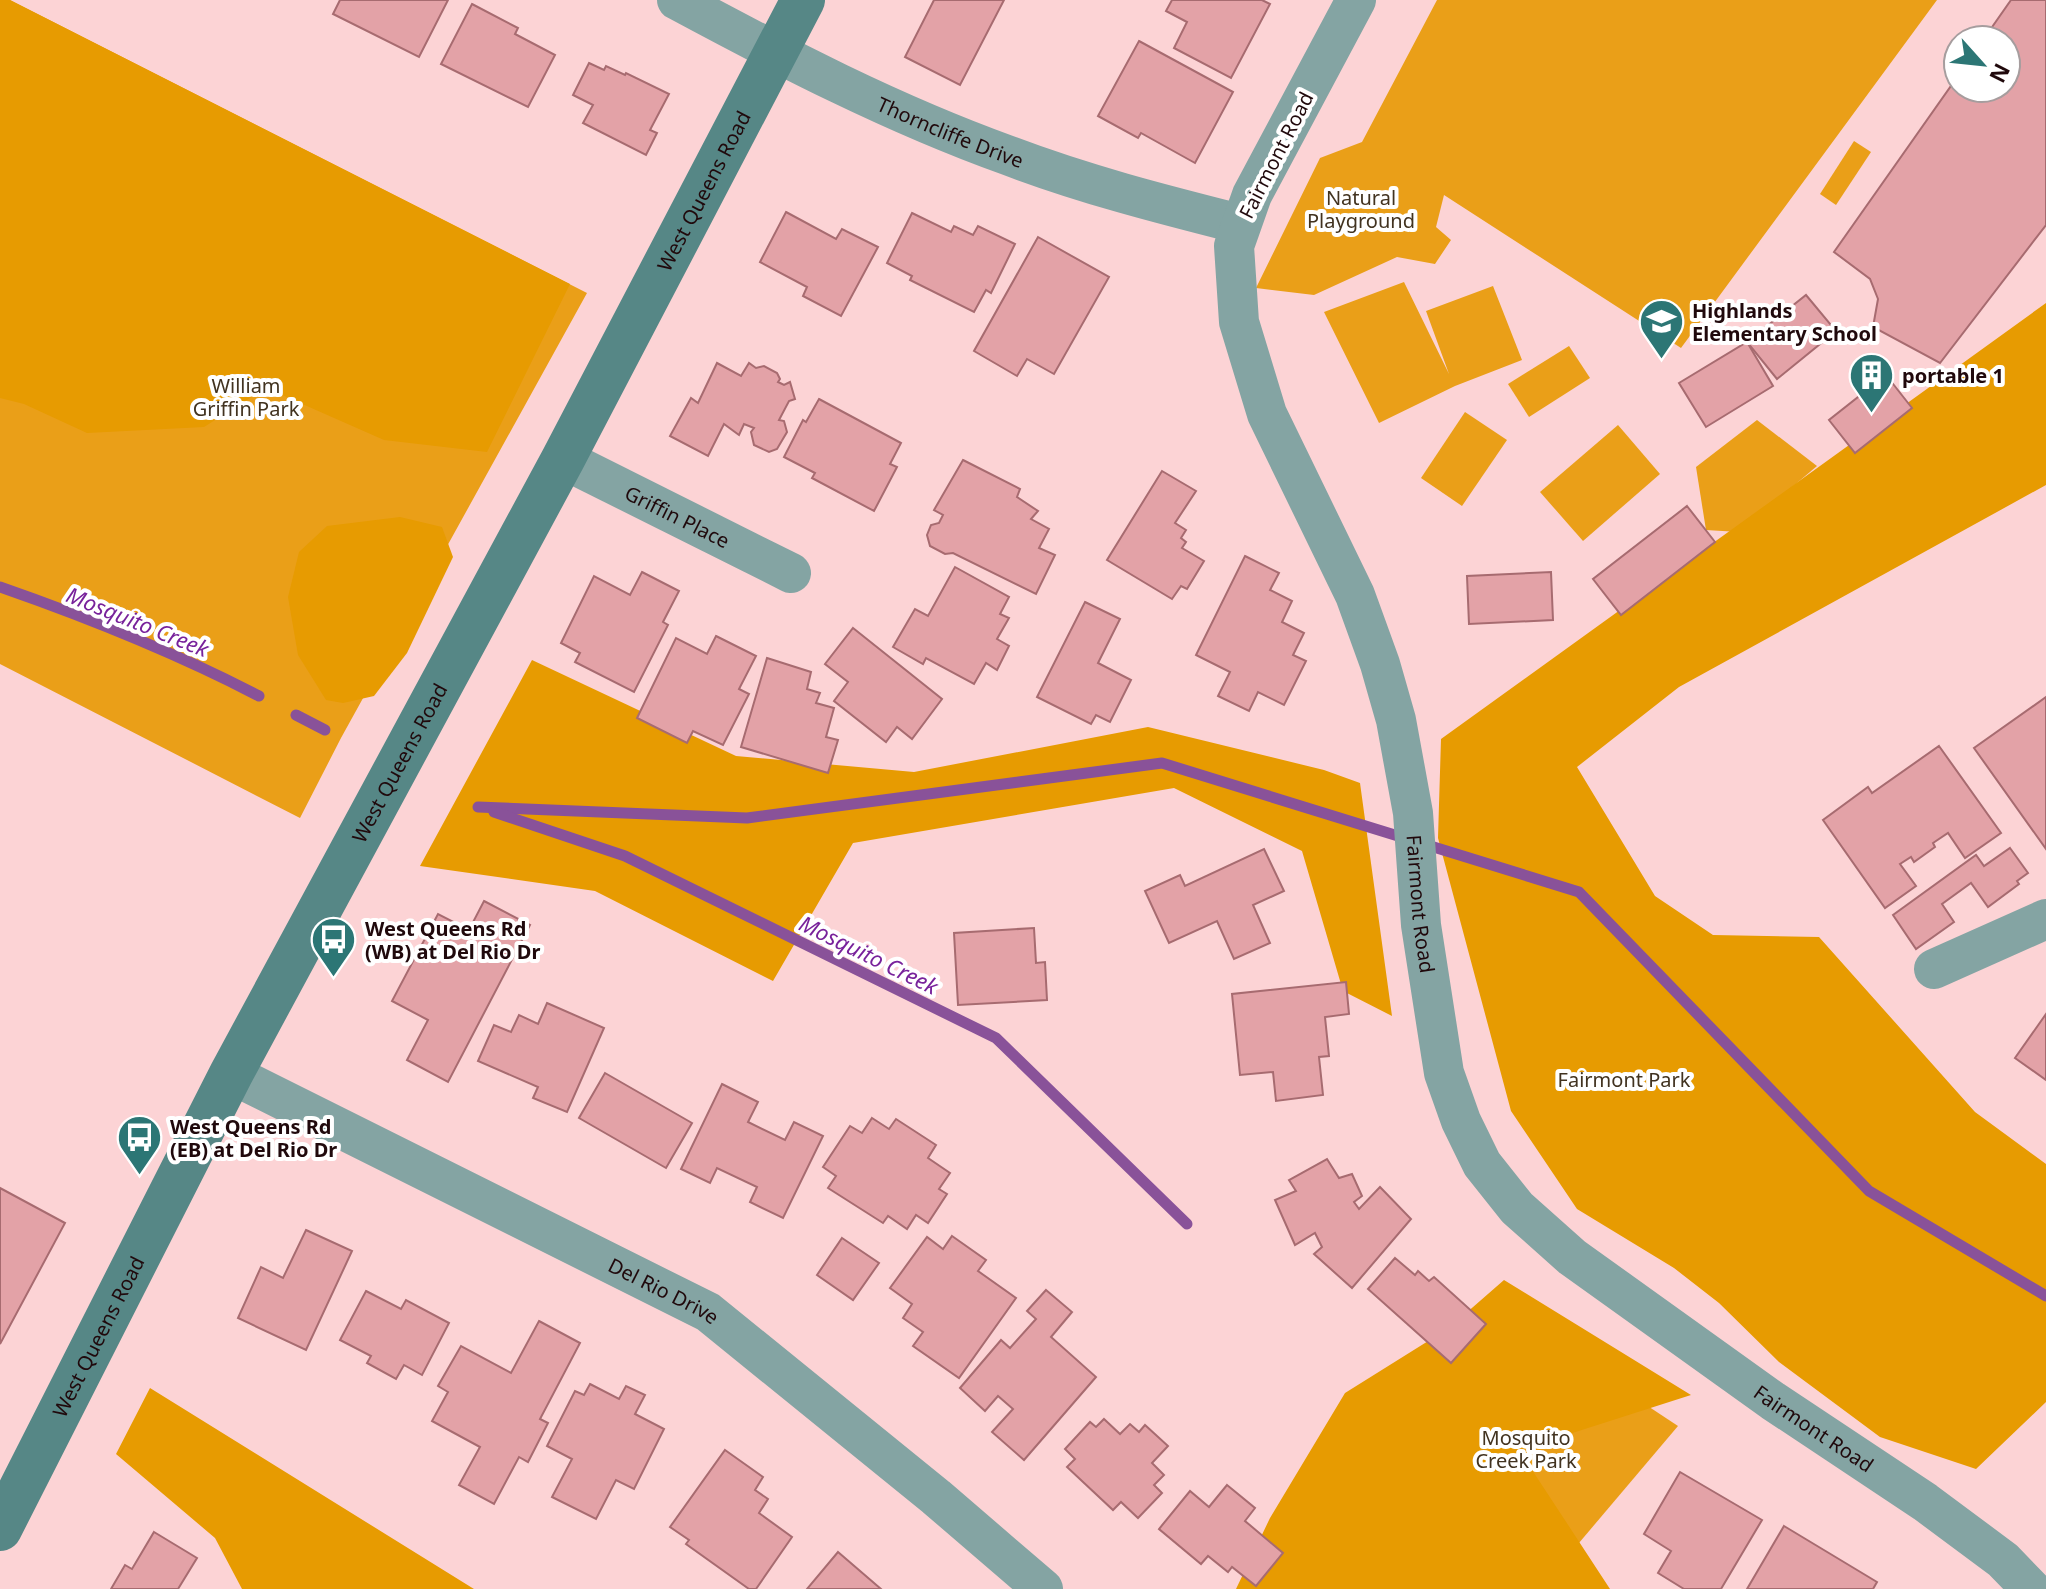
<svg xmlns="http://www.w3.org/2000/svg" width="2046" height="1589" viewBox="0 0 2046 1589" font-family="'Noto Sans',sans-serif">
<rect width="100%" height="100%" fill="#fcd3d5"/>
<g fill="#ea9f18">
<path d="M 0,0 L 10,0 L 587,293 L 341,738 L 300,818 L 0,664 Z"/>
<path d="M 1437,0 L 1937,0 L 1681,348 L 1444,195 L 1436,227 L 1451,240 L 1435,264 L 1397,257 L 1314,295 L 1256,288 L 1320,158 L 1362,142 Z"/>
<path d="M 1854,141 L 1871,152 L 1836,205 L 1820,194 Z"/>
<path d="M 1404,282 L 1449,374 L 1426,311 L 1493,286 L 1522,360 L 1455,386 L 1379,423 L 1324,312 Z"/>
<path d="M 1569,346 L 1590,378 L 1529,417 L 1508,384 Z"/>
<path d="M 1465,412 L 1507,440 L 1462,506 L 1421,478 Z"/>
<path d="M 1757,420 L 1817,466 L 1739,532 L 1706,530 L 1696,467 Z"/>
<path d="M 1618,425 L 1660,474 L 1583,541 L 1540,492 Z"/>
<path d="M 1507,1313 L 1678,1426 L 1540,1589 L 1275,1589 Z"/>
</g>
<g fill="#e79b01">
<path d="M 0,0 L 10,0 L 570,284 L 487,452 L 384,440 L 266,388 L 204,427 L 87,433 L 24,404 L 0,398 Z"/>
<path d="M 2046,303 L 2046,485 L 1679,687 L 1577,767 L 1655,896 L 1713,935 L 1819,937 L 1975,1112 L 2046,1164 L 2046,1402 L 1976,1469 L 1880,1437 L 1779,1362 L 1719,1303 L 1674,1268 L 1577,1209 L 1511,1111 L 1438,838 L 1441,739 Z"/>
<path d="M 400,517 L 442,527 L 453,557 L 407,653 L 374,696 L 343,703 L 326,700 L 298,655 L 288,597 L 299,552 L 327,526 Z"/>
<path d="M 532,660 L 736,756 L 914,772 L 1148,727 L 1324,770 L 1360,783 L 1392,1016 L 1343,991 L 1302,851 L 1174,788 L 853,843 L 773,981 L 595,891 L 420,866 Z"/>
<path d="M 1504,1280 L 1691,1395 L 1519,1450 L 1610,1589 L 1236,1589 L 1270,1518 L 1345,1393 L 1449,1328 Z"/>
<path d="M 150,1388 L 474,1589 L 242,1589 L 215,1538 L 116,1454 Z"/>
</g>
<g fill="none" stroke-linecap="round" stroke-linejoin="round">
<g stroke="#895299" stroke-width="11">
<path d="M 0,587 C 89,618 176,653 259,696"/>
<path d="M 296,715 L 325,730"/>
<path d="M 478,807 L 747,818 L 1162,763 L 1579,892 L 1869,1191 L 2046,1296"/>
<path d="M 494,812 L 625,856 L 996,1038 L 1187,1224"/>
</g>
</g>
<g fill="#e3a2a7" stroke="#a76b70" stroke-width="2">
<path d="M 340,0 L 448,0 L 419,57 L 333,14 Z"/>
<path d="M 934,0 L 1004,0 L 960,85 L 905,57 Z"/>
<path d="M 1172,0 L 1262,0 L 1270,4 L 1231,78 L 1174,48 L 1187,22 L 1166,11 Z"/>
<path d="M 2011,0 L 2046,0 L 2046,225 L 1940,363 L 1873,327 L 1878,299 L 1870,279 L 1834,252 L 1958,76 L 1958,88 L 2006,88 L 2006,40 L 1983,40 Z"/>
<path d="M 472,4 L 518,28 L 515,34 L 555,55 L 528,107 L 441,64 Z"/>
<path d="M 1139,41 L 1233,92 L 1195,163 L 1141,133 L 1138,138 L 1098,116 Z"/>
<path d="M 589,63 L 604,70 L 606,66 L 625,75 L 626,73 L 669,94 L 650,130 L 657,133 L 646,155 L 583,123 L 593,105 L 573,95 Z"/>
<path d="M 786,212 L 836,239 L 842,229 L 878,247 L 841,316 L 803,296 L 807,287 L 760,262 Z"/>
<path d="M 912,213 L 951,232 L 954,226 L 973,235 L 978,226 L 1015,244 L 991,293 L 986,290 L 974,312 L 910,280 L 912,276 L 887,263 Z"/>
<path d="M 1038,237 L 1109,277 L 1054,374 L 1027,359 L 1017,376 L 974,351 Z"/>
<path d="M 1806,295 L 1836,331 L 1777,379 L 1747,342 Z"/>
<path d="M 1747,342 L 1773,386 L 1706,427 L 1679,383 Z"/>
<path d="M 717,363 L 741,376 L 749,363 L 756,368 L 764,366 L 777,373 L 780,379 L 778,382 L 784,385 L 790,382 L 795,399 L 789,401 L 779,420 L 784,421 L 787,432 L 777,449 L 769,452 L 754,445 L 751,432 L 754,428 L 744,424 L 739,435 L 724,424 L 708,456 L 670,436 L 691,398 L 698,403 Z"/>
<path d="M 1886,375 L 1912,408 L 1855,453 L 1829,420 Z"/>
<path d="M 819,399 L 901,443 L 890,464 L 897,467 L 874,511 L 812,478 L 815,473 L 784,457 L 803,420 L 806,422 Z"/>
<path d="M 963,460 L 1020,489 L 1017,497 L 1038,511 L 1031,519 L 1049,529 L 1039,548 L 1055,555 L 1036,594 L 953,553 L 945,554 L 930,546 L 927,535 L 931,525 L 939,523 L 943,515 L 934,510 Z"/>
<path d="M 1162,471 L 1196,491 L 1175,523 L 1186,530 L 1181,538 L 1186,542 L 1182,548 L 1204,561 L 1187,589 L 1181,586 L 1172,599 L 1107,560 Z"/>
<path d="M 1687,506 L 1715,542 L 1621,615 L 1593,579 Z"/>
<path d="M 1245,556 L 1279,573 L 1270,590 L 1292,601 L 1282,622 L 1304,633 L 1293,655 L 1306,661 L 1284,705 L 1258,692 L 1249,711 L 1218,696 L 1230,672 L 1196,655 Z"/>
<path d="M 955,567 L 1009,597 L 1000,614 L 1009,618 L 997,639 L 1009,646 L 997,670 L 986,663 L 974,684 L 926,658 L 923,664 L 893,647 L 915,609 L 928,616 Z"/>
<path d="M 642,572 L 679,591 L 663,622 L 668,625 L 634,692 L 575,662 L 580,653 L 561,643 L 594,576 L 630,595 Z"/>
<path d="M 1551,572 L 1553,620 L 1469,624 L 1467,576 Z"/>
<path d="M 1085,602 L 1120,619 L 1098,663 L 1131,680 L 1110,722 L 1096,715 L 1091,724 L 1037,697 Z"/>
<path d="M 853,628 L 942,699 L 912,739 L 897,727 L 886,742 L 834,701 L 848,682 L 825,664 Z"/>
<path d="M 716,636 L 756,656 L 739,689 L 749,694 L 723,745 L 693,731 L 687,743 L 637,718 L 676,638 L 707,654 Z"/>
<path d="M 767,658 L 811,672 L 807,689 L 820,693 L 816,703 L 834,708 L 826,737 L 838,740 L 828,773 L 741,747 Z"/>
<path d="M 2046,697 L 2046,849 L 1974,748 Z"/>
<path d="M 1939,746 L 2001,833 L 1965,858 L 1948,833 L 1933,843 L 1935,847 L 1914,862 L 1911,857 L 1900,864 L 1916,886 L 1885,908 L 1823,820 L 1868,787 L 1872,793 Z"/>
<path d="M 2010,848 L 2028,873 L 2017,881 L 2019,884 L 1988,907 L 1971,883 L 1942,904 L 1954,922 L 1916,949 L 1893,915 L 1976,855 L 1984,866 Z"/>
<path d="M 1264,849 L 1284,891 L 1253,905 L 1270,943 L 1234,959 L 1217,921 L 1169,943 L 1145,891 L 1180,875 L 1185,886 Z"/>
<path d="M 484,901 L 530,925 L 448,1082 L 407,1060 L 428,1020 L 392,1001 L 438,914 L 469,930 Z"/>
<path d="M 1034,928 L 1036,963 L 1045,962 L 1047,1000 L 958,1005 L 954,933 Z"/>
<path d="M 1346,982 L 1349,1014 L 1325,1017 L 1329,1056 L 1319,1057 L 1323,1095 L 1276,1101 L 1273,1072 L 1240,1075 L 1232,994 Z"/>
<path d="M 547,1003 L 604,1028 L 567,1112 L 533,1098 L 538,1087 L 478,1061 L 494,1025 L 511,1032 L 519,1015 L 538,1024 Z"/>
<path d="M 2046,1014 L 2046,1080 L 2015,1058 Z"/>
<path d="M 605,1073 L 692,1123 L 666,1168 L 579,1118 Z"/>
<path d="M 722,1084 L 758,1102 L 748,1122 L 785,1140 L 794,1122 L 823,1136 L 783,1218 L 750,1202 L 757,1187 L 717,1168 L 710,1183 L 681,1169 Z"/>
<path d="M 872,1118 L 889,1129 L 896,1119 L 936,1145 L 928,1158 L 950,1173 L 939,1189 L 947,1194 L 928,1223 L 916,1215 L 907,1229 L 888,1216 L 883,1223 L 828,1188 L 836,1176 L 823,1167 L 850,1126 L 862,1133 Z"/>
<path d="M 1327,1159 L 1339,1178 L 1352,1174 L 1362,1196 L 1354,1202 L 1359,1209 L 1380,1187 L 1411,1219 L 1352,1288 L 1314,1254 L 1322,1247 L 1315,1233 L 1295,1245 L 1275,1200 L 1296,1191 L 1289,1180 Z"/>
<path d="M 0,1188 L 65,1223 L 0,1344 Z"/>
<path d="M 306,1230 L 352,1251 L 306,1350 L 238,1318 L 261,1267 L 283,1278 Z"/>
<path d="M 952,1236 L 986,1260 L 978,1271 L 1016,1298 L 959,1378 L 913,1346 L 923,1332 L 903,1318 L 912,1304 L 890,1288 L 927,1237 L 943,1249 Z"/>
<path d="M 842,1238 L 879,1263 L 853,1300 L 817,1275 Z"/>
<path d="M 1395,1258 L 1415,1275 L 1418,1271 L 1429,1281 L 1434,1277 L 1486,1324 L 1451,1363 L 1368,1289 Z"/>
<path d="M 1046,1290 L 1072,1312 L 1051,1337 L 1096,1377 L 1024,1460 L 992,1432 L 1013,1409 L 998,1396 L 985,1411 L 960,1388 L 1001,1340 L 1010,1348 L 1036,1319 L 1027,1311 Z"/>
<path d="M 366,1291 L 401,1309 L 406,1300 L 449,1323 L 422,1375 L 404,1365 L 396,1379 L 367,1363 L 371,1356 L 340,1340 Z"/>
<path d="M 539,1321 L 580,1343 L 540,1419 L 548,1423 L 528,1462 L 519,1457 L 494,1504 L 459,1485 L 480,1447 L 432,1421 L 448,1392 L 438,1386 L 461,1346 L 511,1373 Z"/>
<path d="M 590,1384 L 619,1399 L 626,1386 L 645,1395 L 635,1414 L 664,1429 L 634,1489 L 616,1480 L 596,1519 L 552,1497 L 572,1459 L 547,1446 L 575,1391 L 584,1395 Z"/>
<path d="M 1104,1419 L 1120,1434 L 1130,1424 L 1139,1432 L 1145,1425 L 1168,1446 L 1152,1463 L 1164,1475 L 1154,1485 L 1162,1493 L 1138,1518 L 1121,1502 L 1113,1510 L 1067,1467 L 1075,1459 L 1065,1449 L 1090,1422 L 1096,1427 Z"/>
<path d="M 725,1450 L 763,1477 L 755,1490 L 768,1499 L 759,1513 L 792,1537 L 756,1589 L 749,1589 L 686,1544 L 689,1540 L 670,1527 Z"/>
<path d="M 1680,1472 L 1762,1520 L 1721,1589 L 1684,1589 L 1658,1573 L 1671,1551 L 1644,1534 Z"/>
<path d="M 1227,1485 L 1255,1508 L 1245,1521 L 1283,1553 L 1256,1586 L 1232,1567 L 1228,1572 L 1208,1556 L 1201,1564 L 1159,1529 L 1190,1491 L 1209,1507 Z"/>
<path d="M 1784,1526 L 1877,1582 L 1873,1589 L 1747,1589 Z"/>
<path d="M 154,1532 L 197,1558 L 178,1589 L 111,1589 L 125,1565 L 132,1569 Z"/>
<path d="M 838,1552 L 881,1589 L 807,1589 Z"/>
</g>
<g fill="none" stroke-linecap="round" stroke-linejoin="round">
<g stroke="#84a4a3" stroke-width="40">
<path id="s1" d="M 677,0 C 783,57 893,114 1007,155 C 1083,184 1161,204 1240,224"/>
<path id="s2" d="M 1356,0 L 1252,195 L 1234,246 L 1239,322 L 1267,414 L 1355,595 L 1380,664 L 1396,720 L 1413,813 L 1421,925 L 1444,1073 L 1461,1121 L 1482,1164 L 1517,1208 L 1572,1257 L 1773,1401 L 1925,1502 L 2003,1560 L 2031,1589"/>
<path id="s3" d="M 563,459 L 791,573"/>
<path d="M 1934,969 L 2046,919"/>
<path id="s4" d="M 231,1074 L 708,1312 L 936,1497 L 1043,1589"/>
</g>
<path stroke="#568786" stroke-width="44" id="s5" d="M 0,1529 L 231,1074 L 563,459 L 803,0"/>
</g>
<defs>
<symbol id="school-pin" viewBox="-11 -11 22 30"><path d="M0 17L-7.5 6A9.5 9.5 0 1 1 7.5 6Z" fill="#2c7675" stroke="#fff"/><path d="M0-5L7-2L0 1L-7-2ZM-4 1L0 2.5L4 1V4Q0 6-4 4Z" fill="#fff"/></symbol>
<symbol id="building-pin" viewBox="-11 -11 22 30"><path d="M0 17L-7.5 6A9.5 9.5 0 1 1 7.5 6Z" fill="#2c7675" stroke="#fff"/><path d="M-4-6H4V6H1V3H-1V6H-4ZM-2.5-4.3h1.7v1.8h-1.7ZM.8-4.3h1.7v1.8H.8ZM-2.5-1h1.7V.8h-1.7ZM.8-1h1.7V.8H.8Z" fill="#fff"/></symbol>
<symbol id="bus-pin" viewBox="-11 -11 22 30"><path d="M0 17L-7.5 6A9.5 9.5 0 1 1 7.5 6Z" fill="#2c7675" stroke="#fff"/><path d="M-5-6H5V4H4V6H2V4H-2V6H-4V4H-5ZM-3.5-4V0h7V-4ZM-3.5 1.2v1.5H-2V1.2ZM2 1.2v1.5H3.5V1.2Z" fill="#fff"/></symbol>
</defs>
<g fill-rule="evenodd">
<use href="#school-pin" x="1636" y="296" width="51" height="69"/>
<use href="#building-pin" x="1846" y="350" width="51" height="69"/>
<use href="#bus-pin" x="308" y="914" width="51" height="69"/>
<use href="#bus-pin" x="114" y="1112" width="51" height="69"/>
</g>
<g text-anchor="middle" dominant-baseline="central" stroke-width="8" stroke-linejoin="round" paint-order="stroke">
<g font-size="20" fill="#20090c" stroke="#fff">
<text stroke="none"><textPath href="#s1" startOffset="304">Thorncliffe Drive</textPath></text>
<text transform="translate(1276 155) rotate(-63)">Fairmont Road</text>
<text stroke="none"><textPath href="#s5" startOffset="1512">West Queens Road</textPath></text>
<text stroke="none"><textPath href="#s3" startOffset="128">Griffin Place</textPath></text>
<text stroke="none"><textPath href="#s5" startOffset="864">West Queens Road</textPath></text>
<text stroke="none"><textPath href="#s2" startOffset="966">Fairmont Road</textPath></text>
<text stroke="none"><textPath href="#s4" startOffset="484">Del Rio Drive</textPath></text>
<text stroke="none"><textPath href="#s5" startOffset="216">West Queens Road</textPath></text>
<text stroke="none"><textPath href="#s2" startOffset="1662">Fairmont Road</textPath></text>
</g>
<g font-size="20" fill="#423320" stroke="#fff">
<text x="1361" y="197">Natural<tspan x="1361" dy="23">Playground</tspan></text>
<text x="246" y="385">William<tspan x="246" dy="23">Griffin Park</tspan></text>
<text x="1624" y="1079">Fairmont Park</text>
<text x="1526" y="1437">Mosquito<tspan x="1526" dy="23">Creek Park</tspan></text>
</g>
<g font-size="20" font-weight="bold" fill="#20090c" stroke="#fff" text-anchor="start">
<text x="1692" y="310">Highlands<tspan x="1692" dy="23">Elementary School</tspan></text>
<text x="1902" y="375">portable 1</text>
<text x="365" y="928">West Queens Rd<tspan x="365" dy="23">(WB) at Del Rio Dr</tspan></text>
<text x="170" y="1126">West Queens Rd<tspan x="170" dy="23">(EB) at Del Rio Dr</tspan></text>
</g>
<g font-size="22" font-style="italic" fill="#78229b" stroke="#fff">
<text transform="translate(138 621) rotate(22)">Mosquito Creek</text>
<text transform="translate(869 954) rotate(26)">Mosquito Creek</text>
</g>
</g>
<g transform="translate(1982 64) rotate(117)"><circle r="38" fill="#ffffff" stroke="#a69d9e" stroke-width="2"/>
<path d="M0-6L14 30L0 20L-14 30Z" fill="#2c7675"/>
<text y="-12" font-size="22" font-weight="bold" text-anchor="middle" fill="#20090c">N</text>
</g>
</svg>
